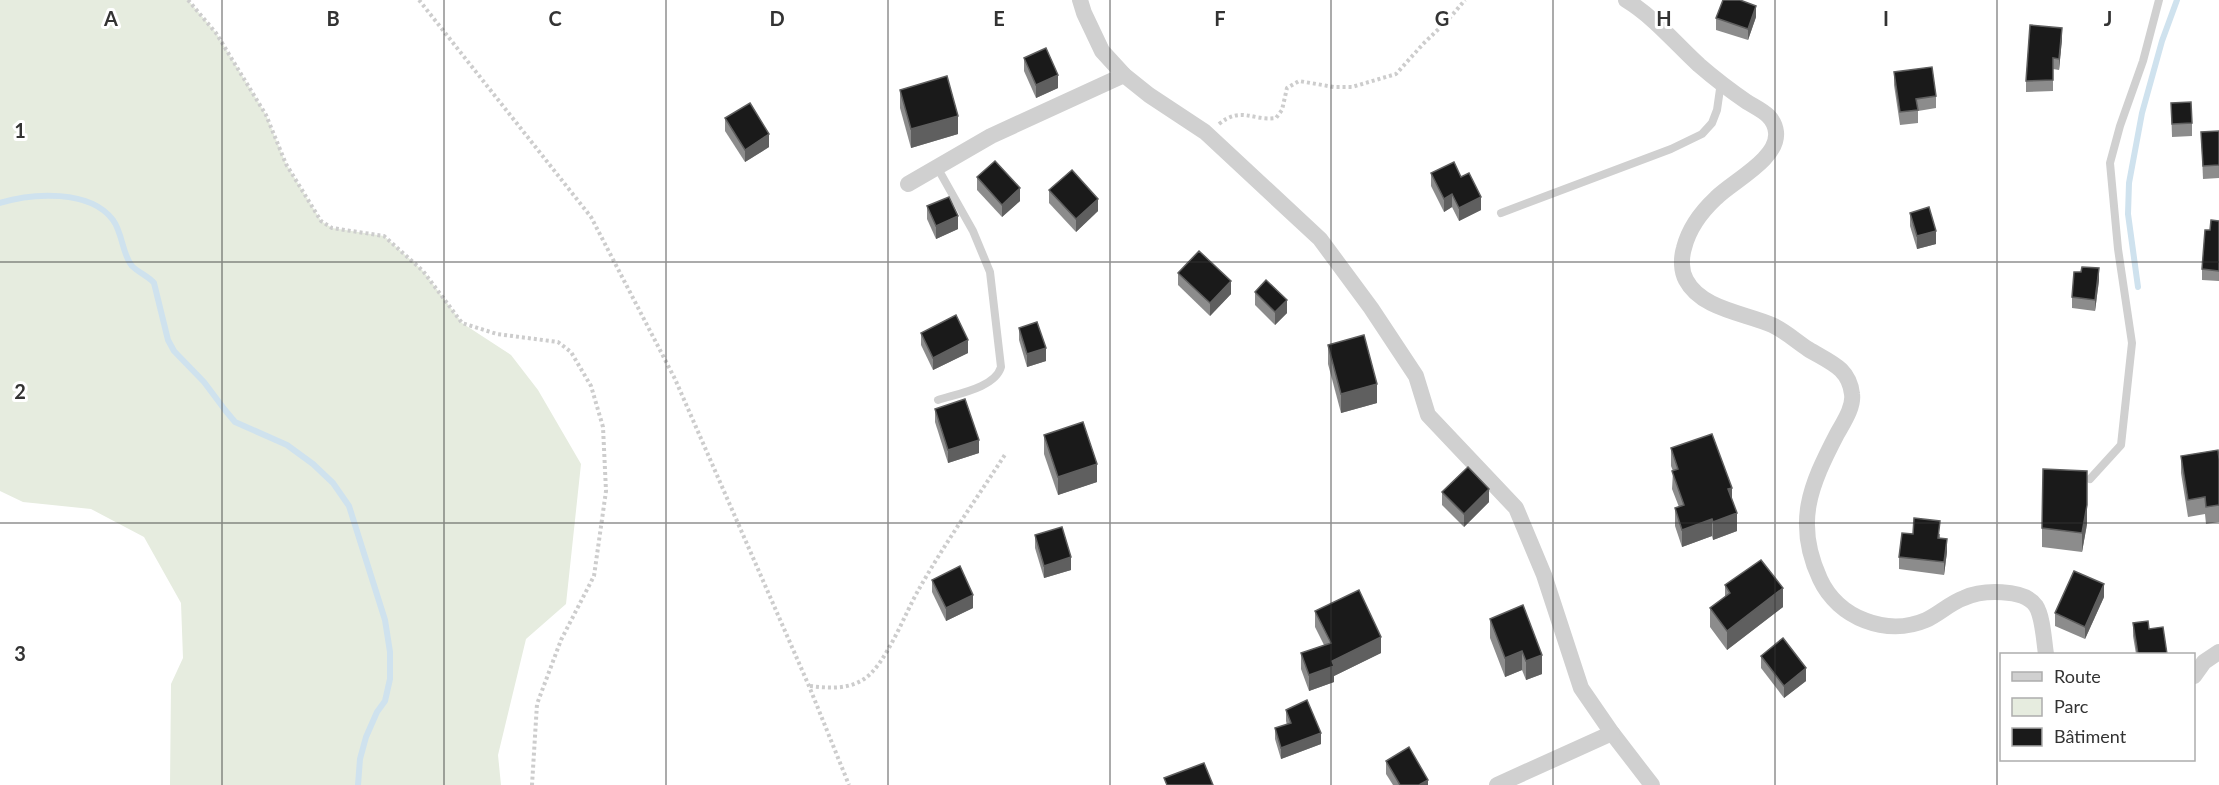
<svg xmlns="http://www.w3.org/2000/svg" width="2219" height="785" viewBox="0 0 2219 785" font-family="Lato,sans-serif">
<rect width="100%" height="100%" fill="#fff"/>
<path fill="#e6ecdf" d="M 0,0 L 188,0 L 216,33 L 266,115 L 286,164 L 321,221 L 332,228 L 384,236 L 423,271 L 462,323 L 511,355 L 538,390 L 581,464 L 566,604 L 526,639 L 498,755 L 501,785 L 170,785 L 171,684 L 183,658 L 181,603 L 144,537 L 91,509 L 23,502 L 0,491 Z"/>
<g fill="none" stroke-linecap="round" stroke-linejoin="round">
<g stroke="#cfe2ee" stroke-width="6">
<path d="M 0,203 C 32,193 90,189 113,220 C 123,234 122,254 132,266 C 139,273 148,276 154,283 L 168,340 L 174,351 L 204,382 L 225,410 L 235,422 L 287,445 L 313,464 L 333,483 L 349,506 L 385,620 L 390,652 L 390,679 L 385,701 L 377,712 L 366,737 L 360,759 L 358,785"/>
<path d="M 2138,287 L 2128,214 L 2129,183 L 2142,113 L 2162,41 L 2177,0"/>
</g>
<g stroke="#cdcdcd" stroke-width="4" stroke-dasharray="3 3" stroke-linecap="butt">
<path d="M 188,0 L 216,33 L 266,115 L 286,164 L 321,221 L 332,228 L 384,236 L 423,271 L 462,323 L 497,334 L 558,342 L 571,352 L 591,386 L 603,427 L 606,491 L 594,576 L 561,640 L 537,704 L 532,785"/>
<path d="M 419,0 L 591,217 L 675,379 L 809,686 L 849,785"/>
<path d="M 1219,124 C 1241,106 1252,121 1276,118 L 1282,110 L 1287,88 L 1299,81 L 1334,87 L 1352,87 L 1396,74 L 1424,43 L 1448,20 L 1465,0"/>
<path d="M 810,686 C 828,688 847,690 864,679 C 886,665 905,613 919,589 C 945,543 977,498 1006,453"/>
</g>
<g stroke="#d0d0d0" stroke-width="8">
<path d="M 937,167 L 973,231 L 990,272 L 1001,367 C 995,388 956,394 938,400"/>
<path d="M 1501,213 L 1671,149 L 1702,134 L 1712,123 L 1717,110 L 1721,82"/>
<path d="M 2090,479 L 2121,445 L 2132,343 L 2118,249 L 2110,163 L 2120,126 L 2143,61 L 2159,0"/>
</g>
<g stroke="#d0d0d0" stroke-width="16">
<path d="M 1080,0 L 1084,13 L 1102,51 L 1124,75 L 1149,95 L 1205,132 L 1320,239 L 1371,308 L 1416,376 L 1428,415 L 1516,508 L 1544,575 L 1581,688 L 1612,733 L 1652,785"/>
<path d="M 1626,0 C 1654,17 1675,43 1699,65 C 1714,78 1731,91 1747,102 C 1760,110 1774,115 1776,132 C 1779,159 1733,181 1716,198 C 1701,212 1689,228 1684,248 C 1681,258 1681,271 1686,280 C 1701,309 1745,313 1772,325 C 1785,331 1796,341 1808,349 C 1819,356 1831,361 1841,370 C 1847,376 1851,385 1852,394 C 1854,407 1843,423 1837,434 C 1810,486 1794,523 1820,579 C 1838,618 1887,637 1926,620 C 1939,614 1950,603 1964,598 C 1981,590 2024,588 2036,606 C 2043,617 2044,642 2046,654"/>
<path d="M 908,184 L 991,136 L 1124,75"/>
<path d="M 2194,676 L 2204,662 L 2219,652"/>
<path d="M 1497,785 L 1612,733"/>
</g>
</g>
<g fill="#8c8c8c">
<path d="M 1756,17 L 1748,40 L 1716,30 L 1716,18 Z"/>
<path d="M 2062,39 L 2059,70 L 2053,69 L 2053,91 L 2026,92 L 2026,81 Z"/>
<path d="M 1024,58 L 1058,88 L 1036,98 L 1024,71 Z"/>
<path d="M 1894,72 L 1936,96 L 1936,108 L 1918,111 L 1918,123 L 1900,125 L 1894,85 Z"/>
<path d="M 900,90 L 958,134 L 911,148 L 900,108 Z"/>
<path d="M 2171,103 L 2192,123 L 2192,136 L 2172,137 Z"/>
<path d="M 725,118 L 769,147 L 745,162 L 725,131 Z"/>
<path d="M 2219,131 L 2219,178 L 2203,179 L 2201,132 Z"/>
<path d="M 1431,173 L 1461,177 L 1481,210 L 1459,221 L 1452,207 L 1444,212 L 1431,186 Z"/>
<path d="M 977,177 L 1020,201 L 1002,217 L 977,190 Z"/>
<path d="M 1049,190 L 1098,211 L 1076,232 L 1049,203 Z"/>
<path d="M 927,206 L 958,229 L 936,239 L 927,219 Z"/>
<path d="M 1910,213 L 1936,244 L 1917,249 L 1910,226 Z"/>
<path d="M 2219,221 L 2219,281 L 2202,280 L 2202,269 L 2210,230 Z"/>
<path d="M 2081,272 L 2099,280 L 2095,311 L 2072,308 L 2072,297 Z"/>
<path d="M 1178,273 L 1231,294 L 1210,316 L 1178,285 Z"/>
<path d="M 1255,292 L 1287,313 L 1275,325 L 1255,305 Z"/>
<path d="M 1019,328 L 1046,361 L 1027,367 L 1019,340 Z"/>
<path d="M 921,333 L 968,353 L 933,370 L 921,345 Z"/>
<path d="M 1328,345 L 1377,403 L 1341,413 L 1328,364 Z"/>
<path d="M 935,409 L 979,453 L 948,463 L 935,422 Z"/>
<path d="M 1044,435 L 1097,482 L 1058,495 L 1044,454 Z"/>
<path d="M 1671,448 L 1732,500 L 1737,531 L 1713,540 L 1712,536 L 1682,547 L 1675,526 L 1675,508 L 1679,507 L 1672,489 L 1673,471 L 1671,466 Z"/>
<path d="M 2181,456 L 2219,459 L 2219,522 L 2206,524 L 2205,514 L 2188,517 L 2181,473 Z"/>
<path d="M 1442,492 L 1489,502 L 1464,527 L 1442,505 Z"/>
<path d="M 2087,524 L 2082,552 L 2042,547 L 2042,528 Z"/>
<path d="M 1913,534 L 1940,534 L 1940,538 L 1947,552 L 1944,575 L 1899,569 L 1899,557 Z"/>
<path d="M 1035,535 L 1071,570 L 1044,578 L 1035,548 Z"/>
<path d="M 932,580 L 973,608 L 946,621 L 932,592 Z"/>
<path d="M 1725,585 L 1783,607 L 1727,650 L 1710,627 L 1710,608 L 1725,597 Z"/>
<path d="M 2104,597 L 2085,639 L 2055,626 L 2055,613 Z"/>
<path d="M 1523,605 L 1542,674 L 1526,680 L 1522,670 L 1505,677 L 1490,638 L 1490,619 Z"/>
<path d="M 1315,611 L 1381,653 L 1334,676 L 1334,682 L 1309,691 L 1301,669 L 1301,653 L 1324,645 L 1315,627 Z"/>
<path d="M 2133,623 L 2149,629 L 2167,654 L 2136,654 L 2133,636 Z"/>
<path d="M 1761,656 L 1806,681 L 1784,698 L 1761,668 Z"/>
<path d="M 1286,710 L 1321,744 L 1281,759 L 1275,739 L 1275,728 L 1287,725 L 1286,721 Z"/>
<path d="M 1386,761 L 1428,785 L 1393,785 L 1386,774 Z"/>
</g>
<g fill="#5f5f5f">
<path d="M 1756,6 L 1756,17 L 1748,40 L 1748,29 Z"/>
<path d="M 2062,28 L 2062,39 L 2059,70 L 2059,59 Z"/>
<path d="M 1058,75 L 1058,88 L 1036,98 L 1036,85 Z"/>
<path d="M 958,116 L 958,134 L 911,148 L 911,129 Z"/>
<path d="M 769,134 L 769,147 L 745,162 L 745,150 Z"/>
<path d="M 1020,188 L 1020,201 L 1002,217 L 1002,205 Z"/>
<path d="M 1452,194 L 1452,207 L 1444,212 L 1444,199 Z"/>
<path d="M 1481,197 L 1481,210 L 1459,221 L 1459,208 Z"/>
<path d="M 1098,199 L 1098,211 L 1076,232 L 1076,219 Z"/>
<path d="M 958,216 L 958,229 L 936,239 L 936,226 Z"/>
<path d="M 1936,231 L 1936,244 L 1917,249 L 1917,236 Z"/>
<path d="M 2099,268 L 2099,280 L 2095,311 L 2095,300 Z"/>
<path d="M 1231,281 L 1231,294 L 1210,316 L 1210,303 Z"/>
<path d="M 1287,300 L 1287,313 L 1275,325 L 1275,312 Z"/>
<path d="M 968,340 L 968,353 L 933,370 L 933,358 Z"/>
<path d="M 1046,348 L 1046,361 L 1027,367 L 1027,354 Z"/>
<path d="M 1377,384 L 1377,403 L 1341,413 L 1341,394 Z"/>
<path d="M 979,440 L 979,453 L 948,463 L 948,450 Z"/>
<path d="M 1097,464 L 1097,482 L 1058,495 L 1058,477 Z"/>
<path d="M 2087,471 L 2087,524 L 2082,552 L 2082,533 Z"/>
<path d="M 1732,488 L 1732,505 L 1728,489 Z"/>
<path d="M 1489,489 L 1489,502 L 1464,527 L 1464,514 Z"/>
<path d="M 1737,513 L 1737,531 L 1713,540 L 1713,522 Z"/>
<path d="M 1712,519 L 1712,536 L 1682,547 L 1682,530 Z"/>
<path d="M 1947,539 L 1947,552 L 1944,575 L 1944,562 Z"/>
<path d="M 1071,557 L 1071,570 L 1044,578 L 1044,566 Z"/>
<path d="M 2104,584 L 2104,597 L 2085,639 L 2085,627 Z"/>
<path d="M 1783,588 L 1783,607 L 1727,650 L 1727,631 Z"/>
<path d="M 973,595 L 973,608 L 946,621 L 946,608 Z"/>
<path d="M 1381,637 L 1381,653 L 1334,676 L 1334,682 L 1309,691 L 1309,675 L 1332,661 Z"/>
<path d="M 1522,651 L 1522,670 L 1505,677 L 1505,658 Z"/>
<path d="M 1542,655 L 1542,674 L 1526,680 L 1526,661 Z"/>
<path d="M 1806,668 L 1806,681 L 1784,698 L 1784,686 Z"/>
<path d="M 1321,733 L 1321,744 L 1281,759 L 1281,748 Z"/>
<path d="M 1428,780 L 1428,785 L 1419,785 Z"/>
</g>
<g fill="#1a1a1a" stroke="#5f5f5f" stroke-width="1.5">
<path d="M 1723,0 L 1740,0 L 1756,6 L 1748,29 L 1716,18 Z"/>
<path d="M 2030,25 L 2062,28 L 2059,59 L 2053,58 L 2053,80 L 2026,81 Z"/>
<path d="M 1046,48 L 1058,75 L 1036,85 L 1024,58 Z"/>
<path d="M 1932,67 L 1936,96 L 1916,99 L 1918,110 L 1900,112 L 1894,72 Z"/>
<path d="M 947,76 L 958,116 L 911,129 L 900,90 Z"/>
<path d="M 2191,102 L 2192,123 L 2172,124 L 2171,103 Z"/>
<path d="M 750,103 L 769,134 L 745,150 L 725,118 Z"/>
<path d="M 2219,131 L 2219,165 L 2203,166 L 2201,132 Z"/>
<path d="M 995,161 L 1020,188 L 1002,205 L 977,177 Z"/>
<path d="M 1454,162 L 1461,177 L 1469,173 L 1481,197 L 1459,208 L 1452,194 L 1444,199 L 1431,173 Z"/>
<path d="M 1072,170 L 1098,199 L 1076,219 L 1049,190 Z"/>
<path d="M 949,197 L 958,216 L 936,226 L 927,206 Z"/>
<path d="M 1929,207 L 1936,231 L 1917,236 L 1910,213 Z"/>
<path d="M 2211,220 L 2219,221 L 2219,271 L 2202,269 L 2205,230 L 2210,230 Z"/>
<path d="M 1199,251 L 1231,281 L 1210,303 L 1178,273 Z"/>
<path d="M 2082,267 L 2099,268 L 2095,300 L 2072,297 L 2074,272 L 2081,272 Z"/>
<path d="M 1266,280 L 1287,300 L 1275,312 L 1255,292 Z"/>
<path d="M 956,315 L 968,340 L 933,358 L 921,333 Z"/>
<path d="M 1037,322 L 1046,348 L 1027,354 L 1019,328 Z"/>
<path d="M 1364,335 L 1377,384 L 1341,394 L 1328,345 Z"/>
<path d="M 965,399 L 979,440 L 948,450 L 935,409 Z"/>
<path d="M 1083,422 L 1097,464 L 1058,477 L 1044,435 Z"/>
<path d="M 1712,434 L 1732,488 L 1728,489 L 1737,513 L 1713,522 L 1712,519 L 1682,530 L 1675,508 L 1684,505 L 1672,471 L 1678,469 L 1671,448 Z"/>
<path d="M 2218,450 L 2219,459 L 2219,505 L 2206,507 L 2205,497 L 2188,500 L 2181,456 Z"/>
<path d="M 1468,467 L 1489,489 L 1464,514 L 1442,492 Z"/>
<path d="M 2043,469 L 2087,471 L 2087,505 L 2082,533 L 2042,528 Z"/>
<path d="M 1914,518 L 1940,521 L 1938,538 L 1947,539 L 1944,562 L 1899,557 L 1902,533 L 1913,534 Z"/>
<path d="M 1062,527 L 1071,557 L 1044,566 L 1035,535 Z"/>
<path d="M 1761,560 L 1783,588 L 1727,631 L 1710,608 L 1730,593 L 1725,585 Z"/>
<path d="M 960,566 L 973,595 L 946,608 L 932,580 Z"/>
<path d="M 2074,571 L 2104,584 L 2085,627 L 2055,613 Z"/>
<path d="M 1359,590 L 1381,637 L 1332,661 L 1334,666 L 1309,675 L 1301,653 L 1331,643 L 1315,611 Z"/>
<path d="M 1523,605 L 1542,655 L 1526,661 L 1522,651 L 1505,658 L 1490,619 Z"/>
<path d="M 2148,621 L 2149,629 L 2163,627 L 2167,654 L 2138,654 L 2133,623 Z"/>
<path d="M 1783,638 L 1806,668 L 1784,686 L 1761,656 Z"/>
<path d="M 1307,700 L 1321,733 L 1281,748 L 1275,728 L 1291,723 L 1286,710 Z"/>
<path d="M 1409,747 L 1428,780 L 1419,785 L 1400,785 L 1386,761 Z"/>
<path d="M 1204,763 L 1213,785 L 1167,785 L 1164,778 Z"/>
</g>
<path fill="none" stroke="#333" stroke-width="1.5" stroke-opacity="0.55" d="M 222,0 L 222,785M 444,0 L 444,785M 666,0 L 666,785M 888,0 L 888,785M 1110,0 L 1110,785M 1331,0 L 1331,785M 1553,0 L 1553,785M 1775,0 L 1775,785M 1997,0 L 1997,785M 0,262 L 2219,262M 0,523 L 2219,523"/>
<g font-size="20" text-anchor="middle" font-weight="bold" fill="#333" stroke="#fff" stroke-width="6" stroke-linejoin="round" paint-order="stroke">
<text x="111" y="26">A</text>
<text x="333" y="26">B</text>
<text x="555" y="26">C</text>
<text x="777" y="26">D</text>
<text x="999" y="26">E</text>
<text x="1220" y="26">F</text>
<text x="1442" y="26">G</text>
<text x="1664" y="26">H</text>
<text x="1886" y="26">I</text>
<text x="2108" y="26">J</text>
<text x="20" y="138">1</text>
<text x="20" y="399">2</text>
<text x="20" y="661">3</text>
</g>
<rect x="2000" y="653" width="195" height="108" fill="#ffffff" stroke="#adadad" stroke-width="1.5"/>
<rect x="2012" y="672" width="30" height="9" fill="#d0d0d0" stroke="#adadad" stroke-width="1.5"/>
<text x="2054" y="683" font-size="18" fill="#333333">Route</text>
<rect x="2012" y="698" width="30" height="18" fill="#e6ecdf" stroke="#adadad" stroke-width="1.5"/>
<text x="2054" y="713" font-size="18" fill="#333333">Parc</text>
<rect x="2012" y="728" width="30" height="18" fill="#1a1a1a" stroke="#adadad" stroke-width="1.5"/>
<text x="2054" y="743" font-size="18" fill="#333333">Bâtiment</text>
</svg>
